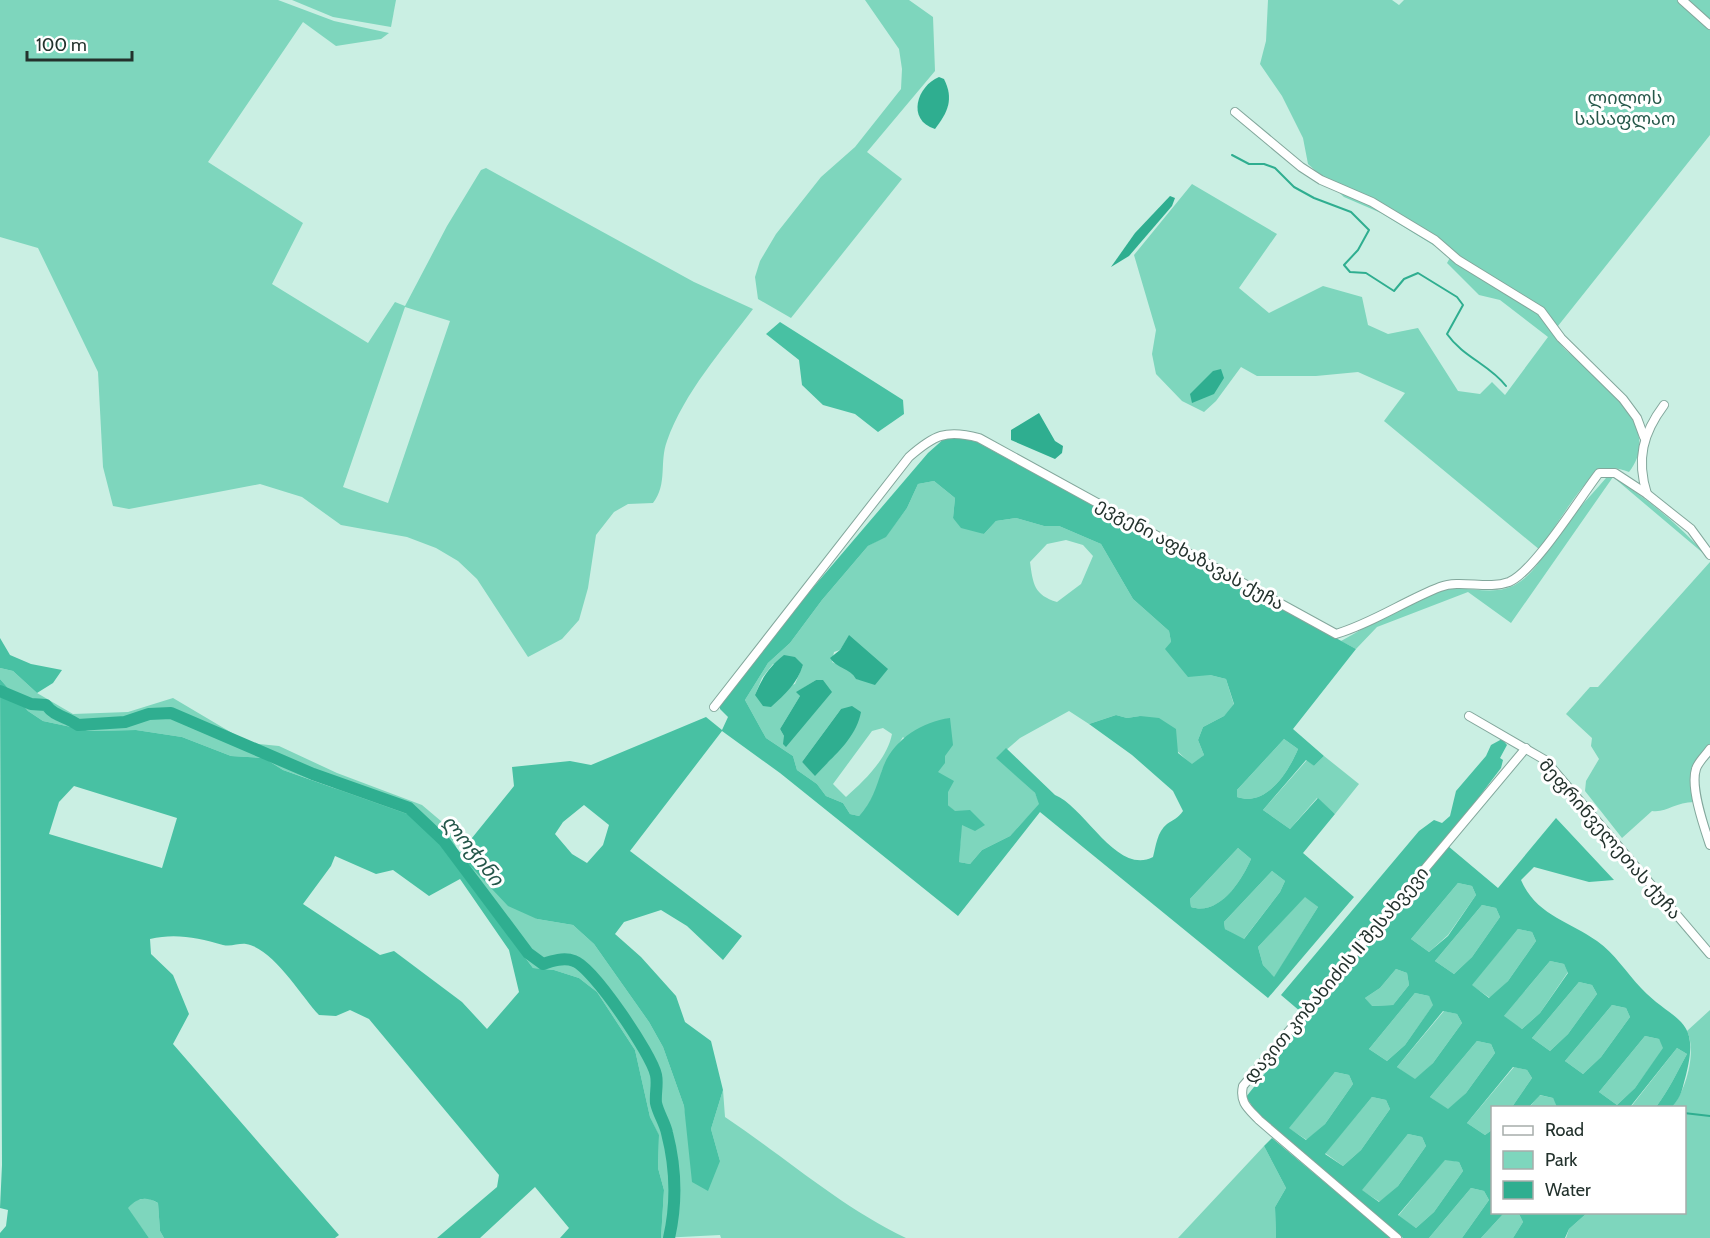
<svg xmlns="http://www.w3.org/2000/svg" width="1710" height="1238" viewBox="0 0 1710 1238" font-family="Cabin,'Noto Sans Georgian',sans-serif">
<rect width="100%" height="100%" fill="#caefe3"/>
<g fill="#7ed6bd" fill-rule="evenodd">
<path d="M 0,0 L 278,0 L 334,21 L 389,33 L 381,39 L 336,46 L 303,22 L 208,162 L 303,223 L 272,284 L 368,343 L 395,302 L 405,306 L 447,226 L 481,170 L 486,168 L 694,282 L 753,309 C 722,350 684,393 667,441 C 659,462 668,484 653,503 L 628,504 L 614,512 L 596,535 L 588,588 L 579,620 L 562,639 L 528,657 L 477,579 L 458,561 L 436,548 L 407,537 L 341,525 L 302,497 L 260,484 L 129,509 L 113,506 L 103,467 L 98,372 L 38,248 L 0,237 ZM 405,307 L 450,321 L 388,503 L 343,487 Z"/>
<path d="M 292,0 L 396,0 L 391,27 L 333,17 Z"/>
<path d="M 865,0 L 909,0 L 933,17 L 935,71 L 867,152 L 902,179 L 791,318 L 758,299 L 755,277 L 760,261 L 776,234 L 821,177 L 855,147 L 901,89 L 902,69 L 899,49 Z"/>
<path d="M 1268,0 L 1392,0 L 1399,5 L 1404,0 L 1710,0 L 1710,135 L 1554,331 C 1557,345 1570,353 1580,362 C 1610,389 1662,430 1629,472 C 1621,469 1609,466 1601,470 C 1585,477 1551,533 1540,550 L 1384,421 L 1405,393 L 1358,372 L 1316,376 L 1257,376 L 1241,367 L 1216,401 L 1204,412 L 1182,401 L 1156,374 L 1152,354 L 1156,330 L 1134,255 L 1192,184 L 1277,234 L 1239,288 L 1269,313 L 1323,286 L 1362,297 L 1368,325 L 1388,334 L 1418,328 L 1458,391 L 1480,394 L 1492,382 L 1505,395 L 1548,337 L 1500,300 L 1479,295 L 1447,263 L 1451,256 L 1381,213 L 1344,197 L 1308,164 L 1303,138 L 1282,96 L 1260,64 L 1266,41 Z"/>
<path d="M 1613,477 C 1650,500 1681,527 1710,559 L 1613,477 L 1511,623 L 1468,592 L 1377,627 L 1356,649 L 1341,641 C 1372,624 1406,602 1440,591 C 1467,583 1496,600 1521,581 C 1535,571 1543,556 1552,542 C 1567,520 1588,499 1606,478 Z"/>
<path d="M 934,481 L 955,498 L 953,518 L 984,534 L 996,521 L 1016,518 L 1044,526 L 1059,526 L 1101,544 L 1133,599 L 1169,631 L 1171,642 L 1210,675 L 1226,679 L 1234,705 L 1224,716 L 1203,727 L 1198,740 L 1204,755 L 1192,765 L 1140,716 L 1127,718 L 1116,715 L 1089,724 L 1069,711 L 1020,738 L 997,758 L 1035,793 L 1040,804 L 1010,836 L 982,850 L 970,864 L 959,862 C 959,839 967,821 948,805 C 947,775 923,757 903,737 L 882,770 L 880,783 L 867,807 L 859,816 L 850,814 L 843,803 L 826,796 L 817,784 L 797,770 L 793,756 L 766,738 L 745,700 L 768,663 L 790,643 L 822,600 L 868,546 L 886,536 L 907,508 L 918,484 ZM 1066,540 L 1083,545 L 1093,556 L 1081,584 L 1057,602 C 1034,595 1033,584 1030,562 L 1047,544 ZM 849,636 L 867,681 L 857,679 L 853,672 L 832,662 L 834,652 L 840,650 ZM 773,664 L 803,665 L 795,684 L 755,695 L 762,678 ZM 816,680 L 823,680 L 784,736 L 780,729 L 800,696 L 797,692 ZM 841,709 L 831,759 L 815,775 L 802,762 ZM 883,728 L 892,734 C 887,759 865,780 846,797 L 833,784 L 872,731 Z"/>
<path d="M 1710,562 L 1710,746 L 1692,770 L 1694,802 C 1675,802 1667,813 1652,811 L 1622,838 L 1585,791 L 1586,781 L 1599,759 L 1591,746 L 1592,738 L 1566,714 L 1590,687 L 1598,687 Z"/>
<path d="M 0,668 L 13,671 L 37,693 L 73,714 L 128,712 L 173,698 L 249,743 L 279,746 L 337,773 L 422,805 L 448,827 L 459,854 L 537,919 L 573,925 L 594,944 L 649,1022 L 663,1047 L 684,1106 L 689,1136 L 720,1161 L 711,1129 L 723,1090 L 725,1117 C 785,1157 841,1207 906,1238 L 721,1238 L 720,1235 L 661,1238 L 664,1190 L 658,1168 L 659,1136 L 650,1117 L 635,1050 L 597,992 L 579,978 L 554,970 L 533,968 L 439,843 L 332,787 L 283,770 L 264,758 L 231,756 L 182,737 L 136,730 L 90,731 L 43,721 L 28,711 L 0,679 Z"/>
<path d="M 1284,739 L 1298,749 C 1288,773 1266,807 1237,797 L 1237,790 Z"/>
<path d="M 1324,756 L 1359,784 L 1335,814 L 1317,798 L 1290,829 L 1263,810 L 1307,760 L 1314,766 Z"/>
<path d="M 1238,848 L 1251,859 C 1241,882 1219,916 1191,907 L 1190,899 Z"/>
<path d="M 1272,871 L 1285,881 L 1280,892 L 1243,940 L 1225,929 L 1224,922 Z"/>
<path d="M 1458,883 L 1472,886 L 1476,895 L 1448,935 L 1429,952 L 1411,939 Z"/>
<path d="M 1305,896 L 1318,907 L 1274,978 L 1263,965 L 1258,947 Z"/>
<path d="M 1482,905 L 1496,908 L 1500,917 L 1472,957 L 1454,974 L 1435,961 Z"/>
<path d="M 1518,929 L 1532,932 L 1536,941 L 1508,981 L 1490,998 L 1471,985 Z"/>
<path d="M 1550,961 L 1564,964 L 1568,972 L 1540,1013 L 1522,1029 L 1503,1017 Z"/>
<path d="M 1396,969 L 1407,973 L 1409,985 L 1393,1005 L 1371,1006 L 1365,998 L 1380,988 Z"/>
<path d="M 1579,982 L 1592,985 L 1597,994 L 1568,1034 L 1550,1051 L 1532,1038 Z"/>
<path d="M 1415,993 L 1429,996 L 1434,1004 L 1405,1045 L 1387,1061 L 1369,1049 Z"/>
<path d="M 1612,1005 L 1626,1008 L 1630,1017 L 1601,1057 L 1583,1074 L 1565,1061 Z"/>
<path d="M 1710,1010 L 1710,1238 L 1566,1238 L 1569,1229 L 1587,1213 L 1684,1212 L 1684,1108 L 1672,1107 C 1686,1091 1697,1051 1687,1031 Z"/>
<path d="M 1444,1011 L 1457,1014 L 1462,1023 L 1433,1063 L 1415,1080 L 1397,1067 Z"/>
<path d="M 1645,1036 L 1659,1039 L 1664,1048 L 1635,1088 L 1617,1105 L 1599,1092 Z"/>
<path d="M 1477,1041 L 1491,1044 L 1495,1053 L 1466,1093 L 1448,1110 L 1430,1097 Z"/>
<path d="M 1677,1048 L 1687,1054 C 1677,1072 1669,1090 1656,1107 L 1630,1108 Z"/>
<path d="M 1514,1067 L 1527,1070 L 1532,1078 L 1512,1107 L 1492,1108 L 1492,1130 L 1485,1135 L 1467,1123 Z"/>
<path d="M 1335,1072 L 1349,1075 L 1353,1084 L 1325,1124 L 1307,1140 L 1288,1128 Z"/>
<path d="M 1539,1095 L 1553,1098 L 1558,1107 L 1529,1108 Z"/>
<path d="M 1372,1097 L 1386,1100 L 1390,1109 L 1361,1150 L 1343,1166 L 1325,1153 Z"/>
<path d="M 1408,1134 L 1422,1137 L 1426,1146 L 1398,1186 L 1380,1202 L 1361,1190 Z"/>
<path d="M 1264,1146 L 1286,1188 L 1275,1207 L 1276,1238 L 1178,1238 Z"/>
<path d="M 1445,1159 L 1459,1162 L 1463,1171 L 1434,1212 L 1416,1228 L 1398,1216 Z"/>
<path d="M 1471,1188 L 1484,1191 L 1489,1200 L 1462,1238 L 1429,1238 Z"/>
<path d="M 148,1198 L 158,1203 L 160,1231 L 164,1238 L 149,1238 L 127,1208 L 137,1200 Z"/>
<path d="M 1504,1213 L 1519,1214 L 1523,1222 L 1513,1238 L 1481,1238 Z"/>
</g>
<g fill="#48c1a3" fill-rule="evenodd">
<path d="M 780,322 L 903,400 L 904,414 L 878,432 L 855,414 L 823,405 L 802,385 L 799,360 L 766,334 Z"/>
<path d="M 954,436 L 977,442 L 1356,649 L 1293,729 L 1324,756 L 1314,766 L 1306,760 L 1263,810 L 1290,829 L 1318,798 L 1335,814 L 1303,853 L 1354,897 L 1268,998 L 1040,812 L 958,916 L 780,773 L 722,731 L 630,851 L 742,936 L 723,960 L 687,926 L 661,910 L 624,922 L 615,934 L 641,957 L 676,996 L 685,1022 L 711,1041 L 723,1090 L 711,1129 L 720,1161 L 708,1191 L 692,1182 L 684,1106 L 663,1047 L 649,1022 L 594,944 L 573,925 L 537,919 L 508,906 L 459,854 L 514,786 L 512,767 L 570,761 L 591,765 L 706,717 L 722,730 L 728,717 L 720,709 L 720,706 L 799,604 L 928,453 L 946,437 ZM 934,481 L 955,498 L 953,518 L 961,528 L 984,534 L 996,521 L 1016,518 L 1044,526 L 1059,526 L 1101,544 L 1133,599 L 1169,631 L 1171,642 L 1165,649 L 1188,677 L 1210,675 L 1226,679 L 1234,704 L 1224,716 L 1203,727 L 1198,740 L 1204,755 L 1192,764 L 1178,753 L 1176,729 L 1159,718 L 1140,716 L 1127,718 L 1116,715 L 1089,724 L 1132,755 L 1173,791 L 1183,811 C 1178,818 1173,820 1167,824 C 1157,832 1156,846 1153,857 C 1117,876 1085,807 1055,795 L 1006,748 L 996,758 L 1035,793 L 1039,804 L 1010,836 L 982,850 L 970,864 L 959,862 L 962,825 L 975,831 L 985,825 L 970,810 L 955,811 L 948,805 L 948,792 L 954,781 L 938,772 L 945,763 L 945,756 L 953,745 L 950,718 C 920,722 892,741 882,770 C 876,788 872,802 859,816 L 850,814 L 843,803 L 826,796 L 817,784 L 797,770 L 793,756 L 766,738 L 745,700 L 768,663 L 790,643 L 822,600 L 868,546 L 886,537 L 907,508 L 918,484 ZM 1284,739 L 1298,749 C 1288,773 1266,807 1237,797 L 1237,790 ZM 584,805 L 609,825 L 603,845 L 587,863 L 572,854 L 555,834 L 563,822 ZM 1238,848 L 1251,859 C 1241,882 1219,916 1191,907 L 1190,899 ZM 1272,871 L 1285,881 L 1280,892 L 1244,939 L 1225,929 L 1224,922 ZM 1305,897 L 1318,907 L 1274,977 L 1263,965 L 1258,947 Z"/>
<path d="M 0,638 L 10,655 L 31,664 L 62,670 L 53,683 L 37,693 L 13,671 L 0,668 Z"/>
<path d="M 0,679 L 28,711 L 43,721 L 90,731 L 136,730 L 182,737 L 231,756 L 264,758 L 283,770 L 410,815 L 439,843 L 533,968 L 554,970 L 579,978 L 597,992 L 635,1050 L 650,1117 L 659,1135 L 658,1168 L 664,1190 L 661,1238 L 560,1238 L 569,1228 L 535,1187 L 480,1238 L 437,1238 L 497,1187 L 499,1175 L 369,1019 L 350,1010 L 336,1016 L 319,1015 C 302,997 273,948 246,944 C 239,943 231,947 223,945 C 198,938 176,933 150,939 L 151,954 L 173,975 L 189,1014 L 173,1044 L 339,1235 L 335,1238 L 164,1238 L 160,1231 L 158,1203 C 145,1196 138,1198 128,1208 L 149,1238 L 0,1238 L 0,1233 L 6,1226 L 8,1210 L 0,1208 L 2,1165 ZM 74,786 L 177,818 L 162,868 L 49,834 L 59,802 ZM 335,856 L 376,874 L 393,870 L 429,896 L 460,879 L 509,950 L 519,992 L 487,1029 L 462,1002 L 394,951 L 380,955 L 303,904 L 331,866 Z"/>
<path d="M 1502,739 L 1507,745 L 1500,758 L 1503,760 L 1501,768 L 1463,818 L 1301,1012 L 1281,995 L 1419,831 L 1434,820 L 1442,823 L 1450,816 L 1456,791 L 1486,756 L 1491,745 Z"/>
<path d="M 1556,818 L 1614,880 L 1589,882 L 1534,867 L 1521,880 C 1536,915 1569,921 1597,941 C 1615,954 1626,972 1641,988 C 1674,1023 1701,1016 1686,1075 C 1682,1089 1682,1096 1672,1107 L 1656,1107 C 1669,1090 1677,1072 1687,1054 L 1677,1048 L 1630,1107 L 1557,1107 L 1553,1098 L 1540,1095 L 1529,1107 L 1512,1107 L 1532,1078 L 1527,1070 L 1513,1067 L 1467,1123 L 1485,1135 L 1492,1130 L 1492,1212 L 1504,1213 L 1481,1238 L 1462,1238 L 1489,1200 L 1484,1191 L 1471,1188 L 1429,1238 L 1403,1238 L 1261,1119 L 1246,1097 L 1273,1063 L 1277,1050 L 1448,846 L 1498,888 ZM 1458,883 L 1472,886 L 1476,895 L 1448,936 L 1429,952 L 1411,939 ZM 1482,905 L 1496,908 L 1500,917 L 1472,957 L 1454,974 L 1435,961 ZM 1518,929 L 1532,932 L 1536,941 L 1508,981 L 1489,998 L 1472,985 ZM 1550,961 L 1564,964 L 1568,973 L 1540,1013 L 1522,1029 L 1504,1016 ZM 1396,969 L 1407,973 L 1409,985 L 1393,1005 L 1372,1006 L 1365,998 L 1380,988 ZM 1579,982 L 1592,985 L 1597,994 L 1568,1034 L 1550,1051 L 1532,1038 ZM 1415,993 L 1429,996 L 1433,1005 L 1405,1045 L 1387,1061 L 1369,1049 ZM 1612,1005 L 1626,1008 L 1630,1017 L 1601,1057 L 1583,1074 L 1565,1061 ZM 1443,1011 L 1457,1014 L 1462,1023 L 1433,1063 L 1415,1079 L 1397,1067 ZM 1645,1036 L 1659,1039 L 1663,1048 L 1635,1088 L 1617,1105 L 1599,1092 ZM 1477,1041 L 1491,1044 L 1495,1053 L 1466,1093 L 1448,1109 L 1430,1097 ZM 1335,1072 L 1349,1075 L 1353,1084 L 1325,1124 L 1306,1140 L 1289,1128 ZM 1372,1097 L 1386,1100 L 1390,1109 L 1361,1150 L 1343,1166 L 1325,1154 ZM 1408,1134 L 1422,1137 L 1426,1146 L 1398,1186 L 1379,1202 L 1362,1190 ZM 1445,1160 L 1459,1162 L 1463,1171 L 1434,1212 L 1416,1228 L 1398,1215 Z"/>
<path d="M 1272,1138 L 1391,1238 L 1276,1238 L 1275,1207 L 1286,1188 L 1264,1146 Z"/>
<path d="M 1514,1213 L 1587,1213 L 1569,1229 L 1565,1238 L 1513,1238 L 1523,1222 L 1519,1214 Z"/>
</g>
<g fill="#2fae90">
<path d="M 939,77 L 944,79 C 954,99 948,112 935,129 C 906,120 917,86 939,77 Z"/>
<path d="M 1170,196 L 1175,198 L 1172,206 L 1129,256 L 1111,267 L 1135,233 Z"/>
<path d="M 1221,369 L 1224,378 L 1214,394 L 1192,403 L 1190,394 L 1213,371 Z"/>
<path d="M 1039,413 L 1055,441 L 1063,446 L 1062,453 L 1055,459 L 1011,440 L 1011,430 Z"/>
<path d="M 849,635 L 888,669 L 875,685 L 856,679 C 850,668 836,668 830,658 L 840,650 Z"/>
<path d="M 784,655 L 795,657 L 803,665 C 797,684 785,694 771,707 L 763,706 L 755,695 C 762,678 769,667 784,655 Z"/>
<path d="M 816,680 L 823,680 L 832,692 L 786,747 L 783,744 L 784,736 L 780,729 L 800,696 L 796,692 Z"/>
<path d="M 852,706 L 861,712 C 856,739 833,756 815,776 L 802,762 L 841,709 Z"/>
</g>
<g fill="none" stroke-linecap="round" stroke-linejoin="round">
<g stroke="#2fae90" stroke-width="2">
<path d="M 1232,155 L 1249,164 L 1264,164 L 1275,168 L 1294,187 L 1314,198 L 1351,212 L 1369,230 L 1358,250 L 1344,265 L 1350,272 L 1366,273 L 1394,291 L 1404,279 L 1418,273 L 1457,297 L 1463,305 L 1447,334 C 1463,357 1490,365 1506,386"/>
<path d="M 1684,1113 L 1710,1116"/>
</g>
<path stroke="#2fae90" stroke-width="12" d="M 0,691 L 31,704 L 46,705 C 55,717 66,716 78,725 L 125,722 L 149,714 L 171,713 L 313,774 L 409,808 L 444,841 L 528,953 L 543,964 C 552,961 564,957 574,961 C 593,967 652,1055 656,1075 C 658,1084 655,1094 656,1103 C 658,1113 665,1123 667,1133 C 676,1168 677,1203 669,1238"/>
<defs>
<g id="minor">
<path d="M 1682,0 L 1710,25"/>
<path d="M 1235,112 L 1301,167 L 1321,180 L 1372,202 L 1435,240 L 1458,260 L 1541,311 L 1561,338 L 1623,399 L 1637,418 L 1644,437"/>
<path d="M 1647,494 C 1636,459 1643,433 1664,405"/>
<path d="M 714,707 L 909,457 C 934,435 946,429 979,438 L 1336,634 C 1373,623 1404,601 1440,587 C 1461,579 1487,590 1509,582 C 1534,572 1581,496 1599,473 L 1615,473 L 1647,494 L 1691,529 L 1710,555"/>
<path d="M 1469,716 L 1545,760 L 1710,954"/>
<path d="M 1710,749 C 1706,755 1698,762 1696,769 C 1690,787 1704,827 1710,845"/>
<path d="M 1397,1238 L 1259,1120 C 1249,1109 1239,1103 1243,1086 L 1526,748"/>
</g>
</defs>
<use href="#minor" stroke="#83a79c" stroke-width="10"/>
<use href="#minor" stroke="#fff" stroke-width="8"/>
</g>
<g text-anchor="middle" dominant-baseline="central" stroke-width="6" stroke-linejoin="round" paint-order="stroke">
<g font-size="18" fill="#26584a" stroke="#fff">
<text x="1625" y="98">ლილოს<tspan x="1625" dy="21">სასაფლაო</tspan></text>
</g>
<g font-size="18" fill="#23322d" stroke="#fff">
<text transform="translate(1190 554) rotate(29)">ევგენი აფხაზავას ქუჩა</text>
<text transform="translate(1610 839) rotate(49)">მეფრინველეთას ქუჩა</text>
<text transform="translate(1336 975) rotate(-50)">დავით კობახიძის II შესახვევი</text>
</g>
<g font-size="20" font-style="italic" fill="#25574a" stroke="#fff">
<text transform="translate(473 850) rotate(51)">ლოჭინი</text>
</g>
</g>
<rect x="1491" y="1106" width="195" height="108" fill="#ffffff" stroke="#a7adab" stroke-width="1.5"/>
<rect x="1503" y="1126" width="30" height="9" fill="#ffffff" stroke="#a7adab" stroke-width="1.5"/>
<text x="1545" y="1136" font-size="18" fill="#23322d">Road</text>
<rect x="1503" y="1151" width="30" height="18" fill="#7ed6bd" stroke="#a7adab" stroke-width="1.5"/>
<text x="1545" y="1166" font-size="18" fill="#23322d">Park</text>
<rect x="1503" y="1181" width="30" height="18" fill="#2fae90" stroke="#a7adab" stroke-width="1.5"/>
<text x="1545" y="1196" font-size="18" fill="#23322d">Water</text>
<path d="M27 51v9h105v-9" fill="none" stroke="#23322d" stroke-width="3"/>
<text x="36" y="51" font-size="18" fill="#23322d" stroke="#ffffff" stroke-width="4.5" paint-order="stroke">100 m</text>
</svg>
